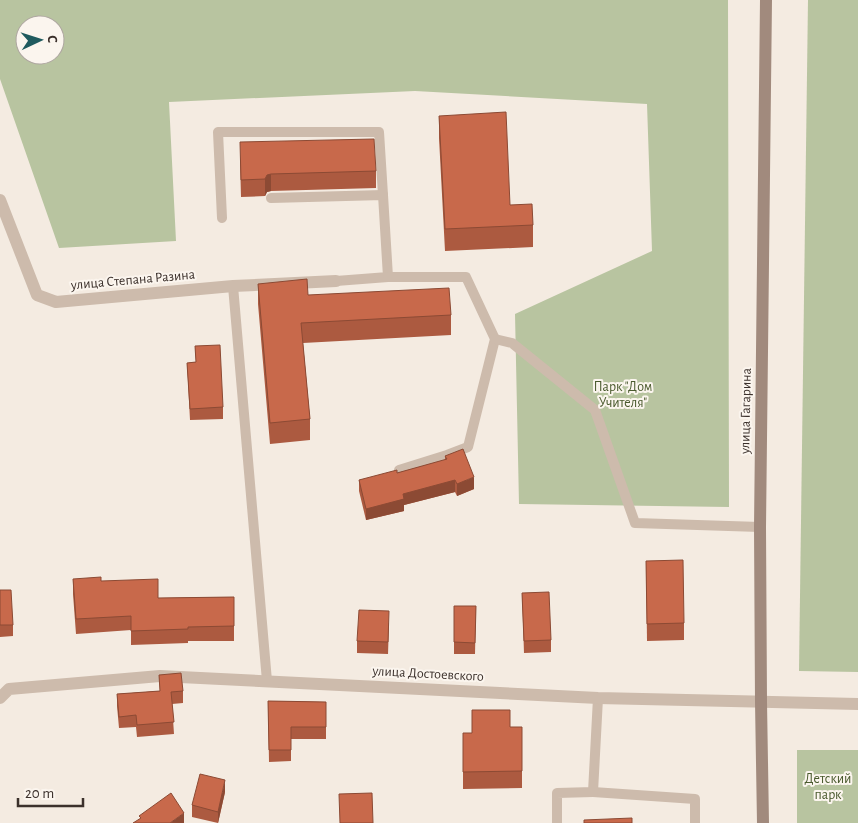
<svg xmlns="http://www.w3.org/2000/svg" width="858" height="823" viewBox="0 0 858 823" font-family="'Alegreya Sans',sans-serif">
<rect width="100%" height="100%" fill="#f4ebe1"/>
<g fill="#b8c4a0" fill-rule="evenodd">
<path d="M 0,0 L 728,0 L 729,507 L 519,504 L 515,314 L 652,251 L 647,104 L 415,91 L 169,102 L 176,241 L 59,248 L 0,79 ZM 25,25 L 55,25 L 55,55 L 25,55 Z"/>
<path d="M 808,0 L 858,0 L 858,672 L 799,671 Z"/>
<rect x="797" y="750" width="61" height="73"/>
</g>
<g fill="none" stroke-linecap="round" stroke-linejoin="round">
<g stroke="#cdbbac" stroke-width="10">
<path d="M 271,198 L 383,195 L 388,277 L 336,281"/>
<path d="M 222,218 L 218,132 L 379,132 L 383,195"/>
<path d="M 388,277 L 466,277 L 495,339 L 468,447 L 447,455 L 399,470"/>
<path d="M 233,286 L 267,681"/>
<path d="M 495,339 L 512,343 L 595,410 L 635,523 L 760,527"/>
<path d="M 593,792 L 695,799 L 695,823"/>
<path d="M 557,823 L 557,793 L 593,792 L 598,698"/>
</g>
<g stroke="#cdbbac" stroke-width="12">
<path d="M 0,200 L 37,295 L 56,302 L 233,286 L 336,281"/>
<path d="M 0,698 L 9,689 L 160,676 L 598,698 L 858,704"/>
</g>
<path stroke="#a18a7d" stroke-width="12" d="M 763,823 L 761,702 L 760,527 L 766,0"/>
</g>
<g fill="#ac5a40">
<path d="M 439,116 L 510,205 L 533,225 L 533,247 L 445,251 L 439,138 Z"/>
<path d="M 240,160 L 376,171 L 376,188 L 271,191 L 267,192 L 265,196 L 241,197 Z"/>
<path d="M 258,284 L 308,295 L 451,315 L 451,335 L 303,343 L 310,419 L 310,440 L 270,444 L 258,304 Z"/>
<path d="M 195,346 L 223,407 L 223,419 L 190,420 L 187,363 L 196,362 Z"/>
<path d="M 445,456 L 474,489 L 457,496 L 455,492 L 404,505 L 404,511 L 366,520 L 359,491 L 359,480 L 397,473 L 445,460 Z"/>
<path d="M 646,561 L 684,623 L 684,640 L 647,641 Z"/>
<path d="M 73,579 L 158,598 L 234,597 L 234,641 L 188,641 L 188,643 L 131,645 L 131,630 L 76,634 L 73,594 Z"/>
<path d="M 0,590 L 13,625 L 13,636 L 0,637 Z"/>
<path d="M 522,593 L 551,640 L 551,652 L 524,653 Z"/>
<path d="M 454,606 L 476,606 L 475,654 L 454,654 Z"/>
<path d="M 389,623 L 388,654 L 357,653 L 357,641 Z"/>
<path d="M 159,675 L 183,691 L 183,703 L 172,704 L 174,734 L 137,737 L 136,727 L 119,728 L 117,706 L 117,694 L 160,691 Z"/>
<path d="M 268,701 L 326,702 L 326,739 L 291,739 L 291,761 L 269,762 Z"/>
<path d="M 510,727 L 522,727 L 522,788 L 463,789 L 463,733 L 472,733 Z"/>
<path d="M 225,792 L 218,823 L 192,817 L 192,805 Z"/>
</g>
<g fill="#8c4a34">
<path d="M 271,174 L 271,191 L 267,192 L 265,196 L 265,179 L 267,175 Z"/>
<path d="M 474,477 L 474,489 L 457,496 L 457,484 Z"/>
<path d="M 455,480 L 455,492 L 404,505 L 404,511 L 366,520 L 366,509 L 403,494 Z"/>
<path d="M 225,780 L 225,792 L 218,823 L 218,812 Z"/>
<path d="M 184,813 L 184,823 L 170,823 Z"/>
</g>
<g fill="#c8694b" stroke="#8c4a34">
<path d="M 506,112 L 510,205 L 532,204 L 533,225 L 445,229 L 439,116 Z"/>
<path d="M 374,139 L 376,171 L 271,174 L 267,175 L 265,179 L 241,180 L 240,142 Z"/>
<path d="M 307,279 L 308,295 L 449,288 L 451,315 L 301,323 L 310,419 L 270,423 L 258,284 Z"/>
<path d="M 220,345 L 223,407 L 190,409 L 187,363 L 196,362 L 195,346 Z"/>
<path d="M 463,449 L 474,477 L 457,484 L 455,480 L 403,494 L 404,499 L 366,509 L 359,480 L 397,470 L 397,473 L 447,459 L 445,456 Z"/>
<path d="M 683,560 L 684,623 L 647,624 L 646,561 Z"/>
<path d="M 101,577 L 101,581 L 158,579 L 158,598 L 234,597 L 234,626 L 188,627 L 188,629 L 131,631 L 131,616 L 76,619 L 73,579 Z"/>
<path d="M 0,590 L 11,590 L 13,625 L 0,625 Z"/>
<path d="M 549,592 L 551,640 L 524,641 L 522,593 Z"/>
<path d="M 454,606 L 476,606 L 475,643 L 454,642 Z"/>
<path d="M 359,610 L 389,611 L 388,642 L 357,641 Z"/>
<path d="M 181,673 L 183,691 L 171,692 L 174,722 L 137,725 L 136,715 L 119,717 L 117,694 L 160,691 L 159,675 Z"/>
<path d="M 268,701 L 326,702 L 326,727 L 291,727 L 291,750 L 269,750 Z"/>
<path d="M 472,710 L 510,710 L 510,727 L 522,727 L 522,771 L 463,772 L 463,733 L 472,733 Z"/>
<path d="M 200,774 L 225,780 L 218,812 L 192,805 Z"/>
<path d="M 171,793 L 184,813 L 170,823 L 133,823 L 141,818 L 139,816 Z"/>
<path d="M 372,793 L 373,823 L 340,823 L 339,794 Z"/>
<path d="M 632,818 L 632,823 L 584,823 L 584,820 Z"/>
</g>
<g text-anchor="middle" dominant-baseline="central" stroke-width="4" stroke-linejoin="round" paint-order="stroke">
<g font-size="14" fill="#3b302b" stroke="#fbf5ee">
<text transform="translate(133 280) rotate(-5)">улица Степана Разина</text>
<text transform="translate(746 411) rotate(-89)">улица Гагарина</text>
<text transform="translate(428 674) rotate(3)">улица Достоевского</text>
</g>
<g font-size="14" fill="#4a5a2e" stroke="#fbf5ee">
<text x="623" y="387">Парк "Дом<tspan x="623" dy="16">Учителя"</tspan></text>
<text x="828" y="779">Детский<tspan x="828" dy="16">парк</tspan></text>
</g>
</g>
<g transform="translate(40 40) rotate(86)"><circle r="24" fill="#fbf5ee" stroke="#aea6a0"/>
<path d="M0-4L9 19L0 12L-9 19Z" fill="#1f5a5e"/>
<text y="-8" font-size="14" font-weight="bold" text-anchor="middle" fill="#3b302b">С</text>
</g>
<path d="M18 798v8h65v-8" fill="none" stroke="#3b302b" stroke-width="2.5"/>
<text x="25" y="798" font-size="15" fill="#3b302b" stroke="#fbf5ee" stroke-width="4" paint-order="stroke">20 m</text>
</svg>
